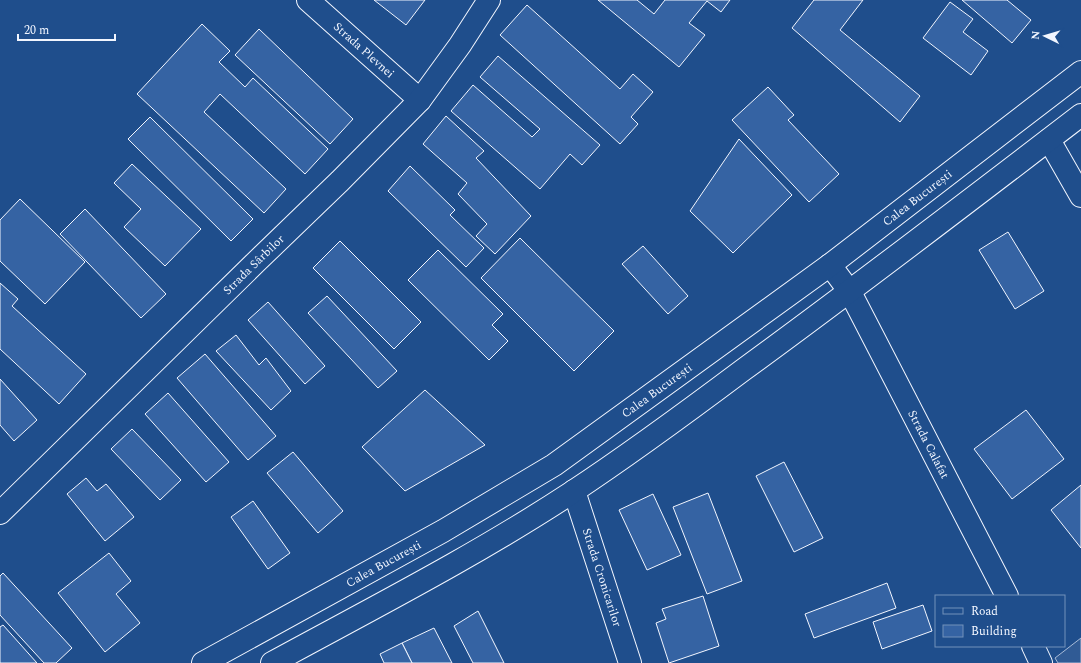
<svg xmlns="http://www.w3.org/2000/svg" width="1081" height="663" viewBox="0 0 1081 663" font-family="Spectral,serif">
<rect width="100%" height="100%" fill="#1f4e8c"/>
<path fill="#305b95" stroke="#a8bbd7" d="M 1081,638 L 1081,663 L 1058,663 L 1055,658 Z"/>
<g fill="#3563a3" stroke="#f2f6ff">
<path d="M 374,0 L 425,0 L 406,25 Z"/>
<path d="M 598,0 L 637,0 L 654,14 L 665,0 L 730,0 L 721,12 L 707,1 L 689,23 L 705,35 L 679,67 Z"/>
<path d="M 814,0 L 863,0 L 840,30 L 920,96 L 900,122 L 792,28 Z"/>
<path d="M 962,0 L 1007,0 L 1031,20 L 1012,43 Z"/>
<path d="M 950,2 L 973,19 L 963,32 L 988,51 L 971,75 L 923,38 Z"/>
<path d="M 527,5 L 620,89 L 633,74 L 653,92 L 631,117 L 638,124 L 620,144 L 500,35 Z"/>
<path d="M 202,24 L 230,51 L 219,62 L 245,87 L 253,78 L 328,149 L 305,174 L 220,94 L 204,112 L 286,189 L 264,213 L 137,94 Z"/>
<path d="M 259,29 L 353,119 L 330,144 L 235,55 Z"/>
<path d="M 498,56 L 600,145 L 582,165 L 570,154 L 540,189 L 451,111 L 473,85 L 532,137 L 540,129 L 480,77 Z"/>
<path d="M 768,87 L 794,115 L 788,120 L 839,174 L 809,202 L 732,120 Z"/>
<path d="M 446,116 L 484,151 L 476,158 L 531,216 L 495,254 L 476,236 L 487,224 L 458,194 L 467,183 L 423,144 Z"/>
<path d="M 150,117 L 253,219 L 231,241 L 128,139 Z"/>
<path d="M 739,139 L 792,195 L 733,253 L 690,211 Z"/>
<path d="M 132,164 L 201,229 L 165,266 L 124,227 L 141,209 L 114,183 Z"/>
<path d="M 410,166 L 455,210 L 450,215 L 484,248 L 466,267 L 388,191 Z"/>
<path d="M 20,199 L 85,262 L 45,304 L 0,261 L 0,220 Z"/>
<path d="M 85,209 L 166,294 L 141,318 L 60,234 Z"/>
<path d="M 1008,232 L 1044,291 L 1015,309 L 979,250 Z"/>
<path d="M 520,238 L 614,331 L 574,371 L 481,278 Z"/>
<path d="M 340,241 L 421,322 L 394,349 L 313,268 Z"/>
<path d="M 643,246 L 688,296 L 668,314 L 622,264 Z"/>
<path d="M 438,250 L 503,314 L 492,325 L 508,341 L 489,360 L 408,280 Z"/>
<path d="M 0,283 L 18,299 L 12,306 L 86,374 L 59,404 L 0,349 Z"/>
<path d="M 327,296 L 397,371 L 378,388 L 308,313 Z"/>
<path d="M 268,302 L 325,366 L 305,384 L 248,320 Z"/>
<path d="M 236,335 L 259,365 L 266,358 L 291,391 L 271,410 L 216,351 Z"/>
<path d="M 205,354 L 276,436 L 248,460 L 177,378 Z"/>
<path d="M 0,379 L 37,420 L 14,441 L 0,425 Z"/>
<path d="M 425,390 L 485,445 L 405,491 L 362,447 Z"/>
<path d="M 168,393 L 229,462 L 206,482 L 145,414 Z"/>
<path d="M 1026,410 L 1064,459 L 1012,499 L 974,449 Z"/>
<path d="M 132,429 L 181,480 L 160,500 L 111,449 Z"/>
<path d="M 293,452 L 343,511 L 318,533 L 267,473 Z"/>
<path d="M 784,462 L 823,538 L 794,552 L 756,476 Z"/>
<path d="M 86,478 L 97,491 L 106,484 L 134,517 L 105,541 L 67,494 Z"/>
<path d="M 1081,485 L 1081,548 L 1051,510 Z"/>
<path d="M 708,493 L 742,581 L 707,594 L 673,507 Z"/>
<path d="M 653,494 L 681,555 L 647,570 L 619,510 Z"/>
<path d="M 253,501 L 290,553 L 268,569 L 231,517 Z"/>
<path d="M 109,553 L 131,581 L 116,594 L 140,623 L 105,652 L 58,593 Z"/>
<path d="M 3,573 L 72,648 L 56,663 L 44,663 L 0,615 L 0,576 Z"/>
<path d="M 887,583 L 896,608 L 814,638 L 805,614 Z"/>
<path d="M 703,596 L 719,646 L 669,663 L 656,623 L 666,619 L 662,609 Z"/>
<path d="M 923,605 L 932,631 L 882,649 L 873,622 Z"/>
<path d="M 478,611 L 504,663 L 473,663 L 454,626 Z"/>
<path d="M 3,625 L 37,663 L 0,663 L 0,627 Z"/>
<path d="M 434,628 L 452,663 L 412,663 L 402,643 Z"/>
<path d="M 402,643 L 412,663 L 384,663 L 380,654 Z"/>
</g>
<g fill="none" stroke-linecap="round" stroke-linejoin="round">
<defs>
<g id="minor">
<path id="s1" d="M 308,0 L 420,100"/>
<path d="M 1049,140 L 1081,196"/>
<path id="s2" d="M 830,265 L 850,292 L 1007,596"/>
<path id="s3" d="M 574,491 L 630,663"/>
<path id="s4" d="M 0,513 L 256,262 L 340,181 L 420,100 L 460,45 L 489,0"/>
<path d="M 1033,646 L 1041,663"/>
</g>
<g id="major">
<path id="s5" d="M 203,663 L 443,531 L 554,465 L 830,265 L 1081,72"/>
<path d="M 272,663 C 373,608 475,556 571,493 C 630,454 687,412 743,370 C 857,287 969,201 1081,115"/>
</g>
</defs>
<use href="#minor" stroke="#f2f6ff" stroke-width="24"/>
<use href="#major" stroke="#f2f6ff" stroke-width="24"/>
<use href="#minor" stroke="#1f4e8c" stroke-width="22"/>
<use href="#major" stroke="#1f4e8c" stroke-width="22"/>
</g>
<g text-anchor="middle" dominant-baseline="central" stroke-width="3" stroke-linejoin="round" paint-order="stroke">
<g font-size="12" fill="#f2f6ff" stroke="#1f4e8c">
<text stroke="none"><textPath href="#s1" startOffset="75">Strada Plevnei</textPath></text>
<text stroke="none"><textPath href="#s5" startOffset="854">Calea București</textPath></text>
<text stroke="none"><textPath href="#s4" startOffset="355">Strada Sârbilor</textPath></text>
<text stroke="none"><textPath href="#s5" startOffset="530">Calea București</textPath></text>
<text stroke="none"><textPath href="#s2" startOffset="205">Strada Calafat</textPath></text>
<text stroke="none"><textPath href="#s5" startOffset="206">Calea București</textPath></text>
<text stroke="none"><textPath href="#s3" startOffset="91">Strada Cronicarilor</textPath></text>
</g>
</g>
<rect x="935" y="595" width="130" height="52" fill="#1f4e8c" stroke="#7391ba"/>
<rect x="943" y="608" width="20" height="6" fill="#1f4e8c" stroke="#7391ba"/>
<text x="971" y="615" font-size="12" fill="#f2f6ff">Road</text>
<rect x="943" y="625" width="20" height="12" fill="#3563a3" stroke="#7391ba"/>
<text x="971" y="635" font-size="12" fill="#f2f6ff">Building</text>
<g transform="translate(1045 36) rotate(275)" stroke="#1f4e8c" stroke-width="3" paint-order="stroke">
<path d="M0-3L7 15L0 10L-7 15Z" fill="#f2f6ff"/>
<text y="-6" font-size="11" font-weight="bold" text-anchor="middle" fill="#f2f6ff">N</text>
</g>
<path d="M18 34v6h97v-6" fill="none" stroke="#f2f6ff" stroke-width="2"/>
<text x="24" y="34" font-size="12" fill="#f2f6ff" stroke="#1f4e8c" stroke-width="3" paint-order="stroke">20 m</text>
</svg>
